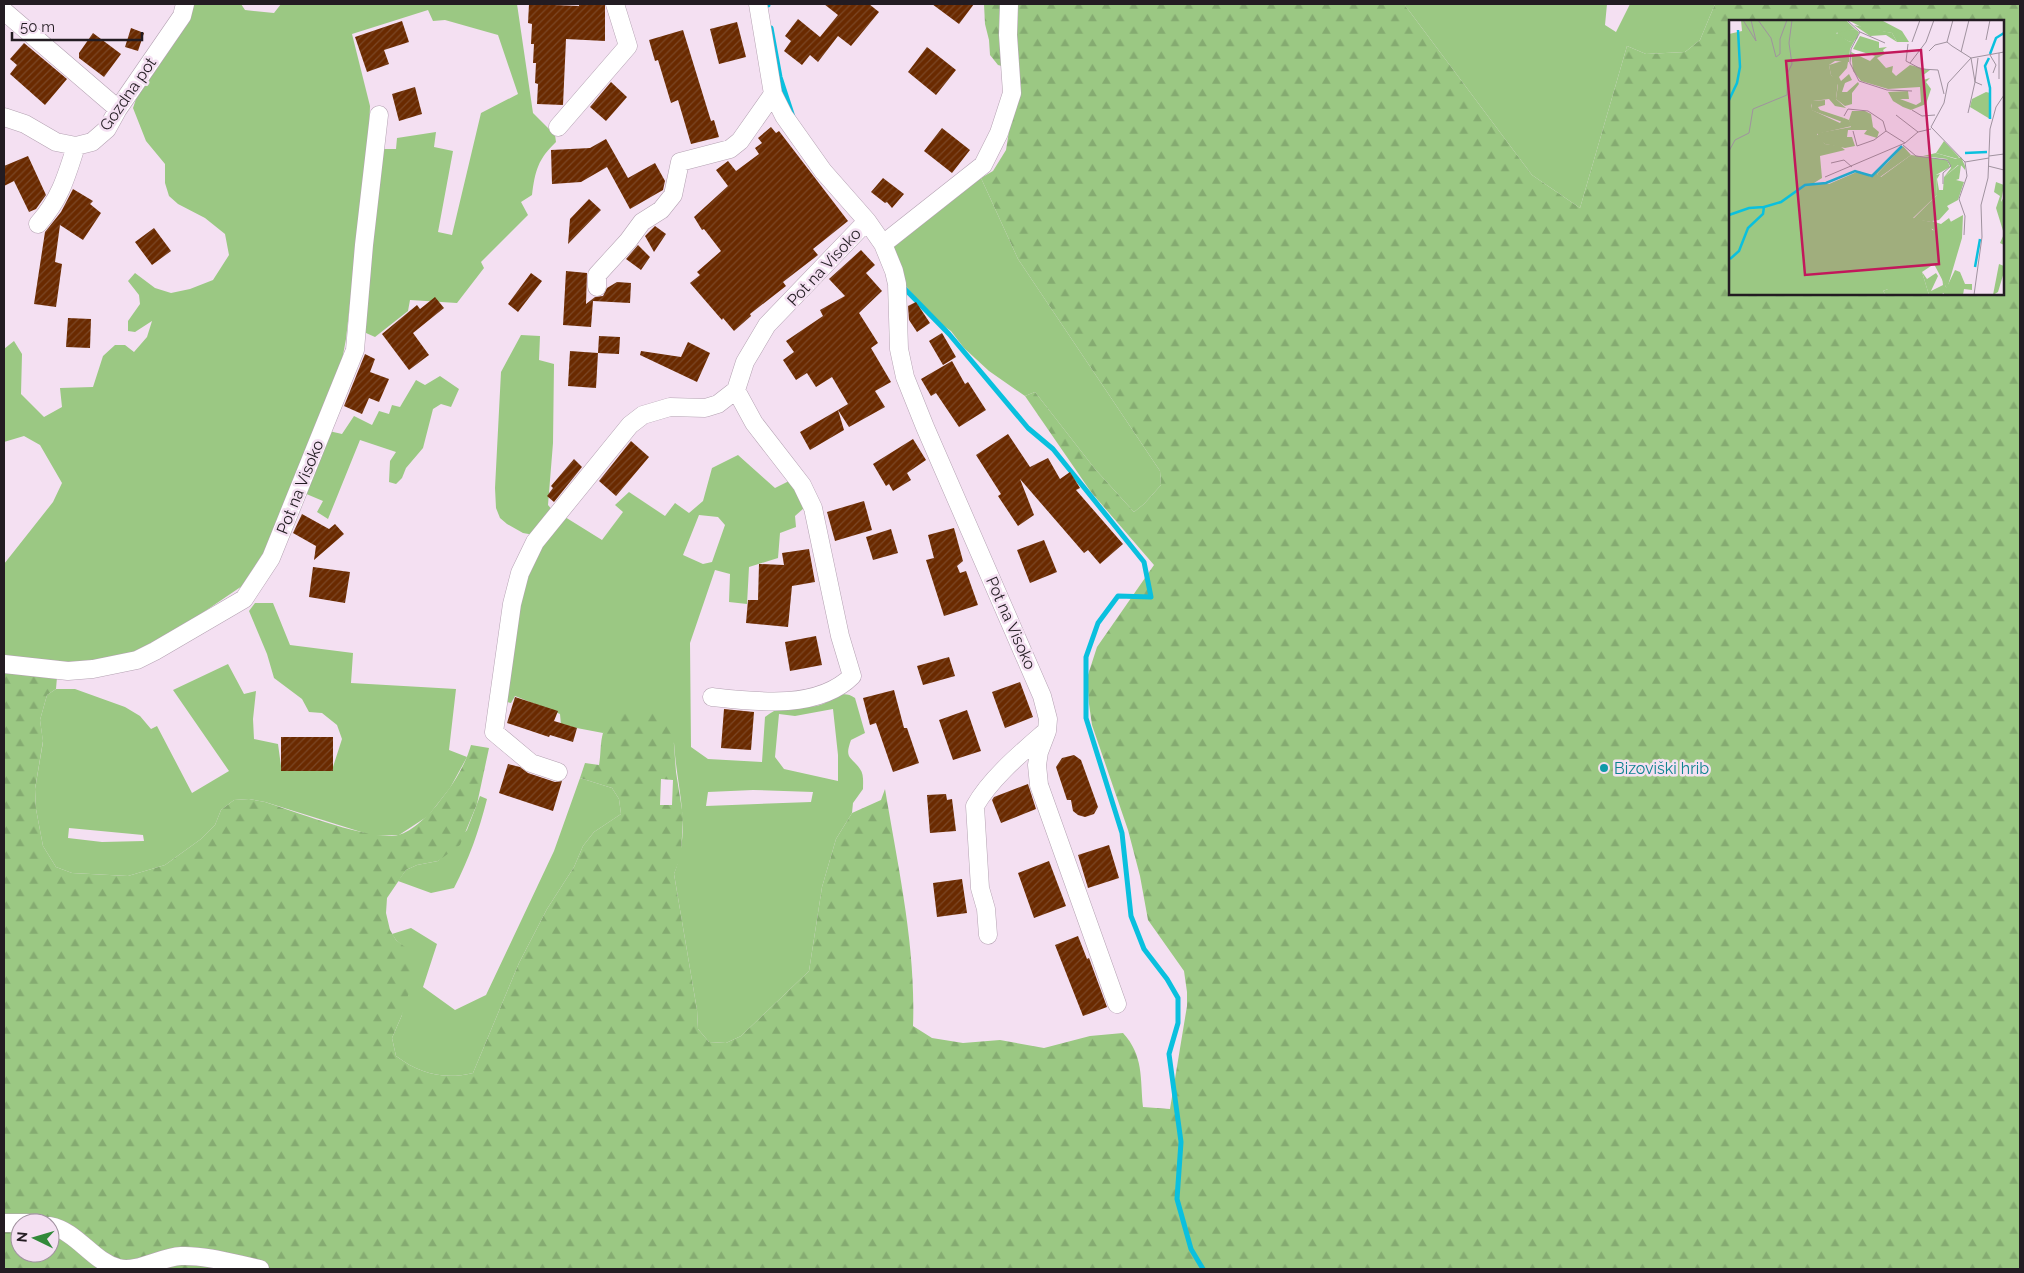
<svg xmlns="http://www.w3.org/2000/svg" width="2024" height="1273" font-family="Raleway,sans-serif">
	<defs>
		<pattern id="forest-firs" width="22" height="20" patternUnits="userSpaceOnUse" patternTransform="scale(1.25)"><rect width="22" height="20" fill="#9bc883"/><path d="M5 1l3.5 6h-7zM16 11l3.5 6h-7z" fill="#85ab71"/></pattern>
		<pattern id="building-hatch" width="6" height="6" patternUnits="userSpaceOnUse" patternTransform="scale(1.25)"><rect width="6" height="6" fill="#6a2a00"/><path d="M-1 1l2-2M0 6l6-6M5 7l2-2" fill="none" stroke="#7b4726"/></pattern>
	</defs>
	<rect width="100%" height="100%" fill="#f4e0f2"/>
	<path fill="#9bc883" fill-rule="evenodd" d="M190,4H241L245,10L274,13L281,4H517L533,113L555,135L556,142C538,159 535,171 532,195L521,202L528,215L481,262L484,268L457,303L410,300L408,311L375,337L366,333L359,323L381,149H396L397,138L436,132L434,147L453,151L438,232L452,235L481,113L518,94L498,35L445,20L433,21L428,10L352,34L370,106L369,135L346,339L340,371L271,541L242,586L145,652L95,664L4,660V564L53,502L62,483L40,445L24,436L4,442V349L14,341L22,354L21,394L44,417L62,407L60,388L93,387L103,356L115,345H125L134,352L147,337L152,321L135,332L128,331V321L140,304L139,295L128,281L135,273L155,288L171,293L190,289L213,280L229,255L225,234L205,218L178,204L169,196L165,183V164L146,141L133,108L138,93Z
		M1404,4H1607L1605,25L1616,32L1630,4H1715L1700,40L1685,52L1646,54L1627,46L1580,208L1532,175Z
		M981,178L1018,259L1160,471L1161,485L1144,504L1134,512L1095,469L1035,392L1025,396L989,371L964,348L951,331L934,319L905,285L892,243Z
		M521,335L540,336L539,360L554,364L553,443L548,505L554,512L534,535L523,533L507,524L500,518L496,508L495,488L501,372Z
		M440,376L459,389L451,407L441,404L433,409L423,448L406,468L402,478L396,484L389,482L390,461L396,452L360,440L328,519L317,512L323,501L304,493L329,431L342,434L354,416L372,425L379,411L389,414L392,405L400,407L416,380L425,385Z
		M738,455L775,488L791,480L804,508L795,516L796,527L780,533L778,558L749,567L747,604L729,602L730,574L715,570L690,643L691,747L708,759L762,762L765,717C777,707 789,706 805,706C809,706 816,707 820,705C834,701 840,688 855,698L865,733L851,740C844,759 851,756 860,769C864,774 863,783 863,789L853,803L852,813L836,839L822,887L809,971L741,1036L726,1043L709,1042L698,1029L697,1010L674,874C692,827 677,791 674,743L612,720L603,733L561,725L560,714L515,696L511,703L503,701L527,566L565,517L602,540L623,512L615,505L629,492L665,516L675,503L689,513L703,501L712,468ZM699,515L718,517L725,525L712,562L703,564L683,555ZM833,709L838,755V781L784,769L775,757L779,714L795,716ZM753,790L813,792L811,802L706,806L708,792Z
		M255,603H273L290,645L353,653L351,683L456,689L449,750L467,757L450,788L428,816L399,835L374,836L265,802L249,799L234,800L221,810L215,825L201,839L165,865L128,876L72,873L56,867L43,846L36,809L35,789L43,742L40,720L47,695L56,689H75L125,707L140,716L151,729L157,726L192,793L229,771L173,690L228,664L244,694L256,691L253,719L254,739L278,744L281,766L332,770L342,739L337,725L322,713L309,712L302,699L274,678L267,654L249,611ZM69,828L143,835L144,841L102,842L68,838Z
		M580,778L612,788L619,799L621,814L594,832L583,846L574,867L547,909L519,963L473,1073C444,1080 420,1074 396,1056L392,1038L402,1015L405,948L396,940L392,934L411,928L437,944L423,987L455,1010L486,995L554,851Z
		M480,796L487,799C479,831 469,859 454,888L431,893L398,881L406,870L417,865L438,861L467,830Z"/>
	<path fill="url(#forest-firs)" fill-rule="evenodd" d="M984,4H1004L1005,67L998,65L990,55L989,40L985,24Z
		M1013,4H1404L1532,175L1580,208L1627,46L1646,54L1685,52L1700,40L1715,4H2020V1269H4V669L57,677L56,689L47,695L40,720L43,741L35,789L36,809L43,846L56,867L72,873L128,876L165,865L201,839L215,825L221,810L234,800L249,799L265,802C293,811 374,842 398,835C412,832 431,813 439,802C453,785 465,766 471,745L489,748L477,804L460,845L438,861L417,865L406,870L387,898L386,913L390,930L396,940L405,947L413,961L411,986L402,1015L392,1038L396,1056C420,1074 444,1080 473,1073L519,963L547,909L574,867L583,846L594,832L621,814L619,799L612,788L580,778L585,763L599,765C601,755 600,743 603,733C610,707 644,711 665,711L672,718L676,772L683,816L681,856L674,874L697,1010L698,1029L709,1042L726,1043L741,1036L809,971L822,887L836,839L852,813L881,800L885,789C898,867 916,946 913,1026L932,1038L963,1043L1000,1040L1044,1048L1090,1036L1123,1033C1144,1056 1140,1078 1143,1107L1170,1109L1187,1006V992L1184,971L1148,920L1140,876L1128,830L1092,725L1089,704L1087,678L1097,647L1154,565L1091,492L1025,396L1035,392L1095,469L1134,512L1144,504L1161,485L1160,471L1018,259L981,178L993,171L1006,150L1012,112ZM1730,21H2003V294H1730ZM661,779L673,780L672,805H660ZM20,1223H50V1253H20Z"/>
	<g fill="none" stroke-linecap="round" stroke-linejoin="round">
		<path stroke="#0ac0de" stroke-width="5" d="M768,4V5
			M771,28L780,77L793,117
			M902,286L949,334L1028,428L1053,449L1144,562L1151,597L1118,596L1098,623L1086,657V718L1122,833L1131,916L1144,949L1167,979L1178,998V1023L1169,1054L1181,1142L1177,1199L1191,1249L1203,1269"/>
	</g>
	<path fill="url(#building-hatch)" d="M529,4L579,6V4H605V41L566,39L563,105L537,104L538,84L535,83L536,63H533L534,44H531L532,24L528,23Z
		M824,4H869L879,12L851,46L838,36L818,62L810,55L802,65L784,51L791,41L785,36L798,19L820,37L838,15Z
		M932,4H974L959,24Z
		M402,21L409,42L384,50L389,64L367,72L355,37Z
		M737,22L746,57L719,64L710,29Z
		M131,28L144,33L138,51L125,47Z
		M683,30L711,121L714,120L719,137L691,144L678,100L671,103L658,60L655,61L649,40Z
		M93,33L121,54L104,77L79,58V53Z
		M24,43L67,79L45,105L10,74L17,65L10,59Z
		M927,47L956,70L936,95L908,72Z
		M611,82L627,97L606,121L590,107Z
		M415,87L422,114L399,121L392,94Z
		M771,127L776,133L779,131L848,221L813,249L818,255L783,282L786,286L750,314L751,316L734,331L723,318L722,320L690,283L700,275L697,272L721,251L704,229L702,230L694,217L728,186L716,170L728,161L736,171L759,154L755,148L762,143L758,138Z
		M942,128L970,150L952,173L924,151Z
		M606,139L628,178L655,163L665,181L663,190L630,209L607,167L581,182L552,184L551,150L590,148Z
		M28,156L46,195L36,209L29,212L14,181L4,186V166Z
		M883,178L904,194L892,208L887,202L885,203L871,192Z
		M73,189L93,201L90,204L101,213L83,240L60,225L55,262L62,264L56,307L34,304L45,232L61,212Z
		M589,199L601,210L568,244L570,219Z
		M655,226L666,234L654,252L645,236Z
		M154,228L171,251L152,265L135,242Z
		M638,245L650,257L641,270L626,259Z
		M861,250L875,265L866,273L882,291L859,313L878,343L871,348L891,382L875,391L885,407L849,427L838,410L848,404L832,377L816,387L807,373L796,380L783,360L794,352L786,341L823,316L820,310L845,296L829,279Z
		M566,271L587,273L586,304L595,297L603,296L607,288L617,282L631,283L630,303L593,301L591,327L563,325Z
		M531,273L542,281L518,312L508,304Z
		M435,297L444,308L413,333L429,355L409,370L382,334L417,305L420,309Z
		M916,302L930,323L917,332L909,320L908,306Z
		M68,318L91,319L90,348L66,347Z
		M942,333L956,357L943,365L929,341Z
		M599,336L620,337L619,354L598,353Z
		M688,342L710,353L697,382L640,355L641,351L681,357Z
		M570,351L598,353L596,388L568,386Z
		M365,354L375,359L370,372L389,379L379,402L369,398L362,414L344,406Z
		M952,361L965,384L968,382L986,410L959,427L936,393L931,396L921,379Z
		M838,410L844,430L810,450L800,432Z
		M1008,434L1030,467L1048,458L1060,479L1070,472L1080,488L1076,490L1123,544L1100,564L1088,550L1084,553L1020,479L1034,515L1018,526L998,496L1001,494L976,455Z
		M913,439L926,460L907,473L911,480L893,491L889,484L886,486L873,464Z
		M631,441L649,457L616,496L599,481Z
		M574,459L582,467L554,502L547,496L553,488L551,486Z
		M864,501L872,530L835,541L827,512Z
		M302,514L329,529L335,524L344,534L314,560L316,546L293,533Z
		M954,528L963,561L957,566L960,573L966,571L978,605L944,616L926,560L934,558L928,535Z
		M891,529L898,553L873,560L866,537Z
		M1044,540L1057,572L1030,583L1017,550Z
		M809,549L815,582L792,586L788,627L746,623L748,600H758L759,564L784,565L782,553Z
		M313,567L350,572L345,603L309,597Z
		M816,636L822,665L790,671L785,642Z
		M949,657L955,676L923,685L917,666Z
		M1020,682L1033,717L1005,728L992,692Z
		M894,690L904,728H907L919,763L893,772L876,723L870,725L863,698Z
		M515,697L558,711L554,721L577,728L573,742L550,735L549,737L507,723Z
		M724,709L754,712L751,750L721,748Z
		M967,710L981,751L953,760L939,720Z
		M281,737H333V771H281Z
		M1074,755L1081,760L1098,807L1094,814L1085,817L1078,815L1073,811L1071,800H1067L1056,767L1062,758Z
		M508,764L520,767L528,773L555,782L562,781L553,811L499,793Z
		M1028,784L1036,809L1001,823L992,800L994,797Z
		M946,794L947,800L952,799L956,831L930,833L927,795Z
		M1109,845L1119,878L1088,888L1078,855Z
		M1049,861L1066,906L1034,918L1018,873Z
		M962,879L967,913L937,917L933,883Z
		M1078,936L1087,959L1089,958L1107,1007L1083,1016L1055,945Z"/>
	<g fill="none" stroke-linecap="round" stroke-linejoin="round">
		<defs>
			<path id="minor" d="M4,11L118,109
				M4,117L25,124L56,142L76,146L92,142L107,129L118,109L182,16L185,4
				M558,127L628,46L615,4
				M867,221L883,244L894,271L897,284L899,349L905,377L925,427L1042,696L1048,719L1047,731L1039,752L1037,765L1039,785L1117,1004
				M38,224C60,199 66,178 76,146
				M883,244L983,165L999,133L1012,93L1008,35L1009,4
				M597,287V275L628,241L642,222L661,210L673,195L680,162L730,149L740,141L773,94
				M4,664L68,671L93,669L137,660L155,651L244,599L271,558L355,350L364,245L379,115
				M712,697C756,702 818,710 852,676L840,636L813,508L802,485L754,423L736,390
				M558,772L531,763L494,732L512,604L520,573L535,542L630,425L643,415L670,407L705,408L718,404L736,390L745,362L767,325L867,221L823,171L784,116L773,94L758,4
				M988,935L986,909L980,888L975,806C990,779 1021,753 1044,733
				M4,1223H37
				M50,1226C77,1231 92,1261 118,1268C138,1273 160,1257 181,1256C207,1255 235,1264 260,1269"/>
		</defs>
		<use href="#minor" stroke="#b4a2b2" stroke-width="19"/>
		<use href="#minor" stroke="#fff" stroke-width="18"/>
	</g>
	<circle fill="#0f9aa8" stroke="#f4e0f2" stroke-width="2" cx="1604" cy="768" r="5"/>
	<g text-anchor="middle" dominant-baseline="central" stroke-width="5" stroke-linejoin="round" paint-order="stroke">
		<g font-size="16" fill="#231c22" stroke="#f4e0f2">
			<text transform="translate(128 94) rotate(-55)">Gozdna pot</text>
			<text transform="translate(824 267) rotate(-47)">Pot na Visoko</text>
			<text transform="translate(300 487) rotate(-68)">Pot na Visoko</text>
			<text transform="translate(1011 623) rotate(66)">Pot na Visoko</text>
		</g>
		<g font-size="16" fill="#0d838f" stroke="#f4e0f2" text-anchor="start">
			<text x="1614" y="768">Bizoviški hrib</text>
		</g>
	</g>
	<g transform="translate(1729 20)">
		<rect width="275" height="275" fill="#f4e0f2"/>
		<path d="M125,5L163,13L168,22L157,15L141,16ZM126,9L130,12L128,19L121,22L108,15L109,11ZM131,16L150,22V28L158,27L154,30L156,34L148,38L157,48L164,46L163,52L167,56L181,45L201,50L193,56L194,60L201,58L197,62L202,69L197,84L182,90L174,87L164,81L159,72L179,71L180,79H171L187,85L192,82L191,67L159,69L132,61L124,51L122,32L141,41L146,36L124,29ZM116,40L119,42L118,48L110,57L112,61L120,54L123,60L116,63L113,72H118L129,62L130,64L123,73V84L116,86L107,79L109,65L102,55L100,45ZM257,72L261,73V99L241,87L243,79ZM96,80V85L89,87L91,90L115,98L113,102L82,90L83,81ZM123,91H136L142,94L144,107L150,112L148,118L135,114L138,110H119L118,117H123L126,126L116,128L96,124L89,118V113L122,107L120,100ZM215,121L230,137L229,139L207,133ZM174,126L182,135L151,157L148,154ZM231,144L236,146V150L232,145L230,159L227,160L235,162L229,180L218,186L220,189L210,200L203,201L212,204L220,198L222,202L213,211H206L202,208V202L184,199L208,175L207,155L211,154L208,159L210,170H214L215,157ZM267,162L275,165L272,182L275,177V225L271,223L275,214L267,188L271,176L265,172ZM270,244L275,246V252L269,272L264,275ZM226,250L231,252L236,264H243V270L235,269L234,275H214ZM193,252L198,259L207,253L209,256L202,271L214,265L213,256L218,270L212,275H200ZM159,269H193L195,275H157L154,271Z" fill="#9bc883"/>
		<path d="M12,0H117L126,9L107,13L121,22L127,18L121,29L120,42L106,41L100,45L102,55L109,62L107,79L117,88L106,86L100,79L84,81L82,86L83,90L111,103L115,98L120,100L123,106L88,114L96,124L111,126L116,130L91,136L93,158L85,163L100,164L130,151L142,157L159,142L148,154L152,157L182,135L218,140L221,147L207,155L208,175L184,198L202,202L203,210L211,211L216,205L234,195L233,218L218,269L205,244L193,252L200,275H195L190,269H159L154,271L157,275H0V14L13,11ZM119,0L154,1L173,11L180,22H168L163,13L134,8ZM207,133L227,139L232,137L236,146L229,145L215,157L222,148L218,139L194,136Z" fill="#9bc883"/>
		<path fill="none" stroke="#0ac0de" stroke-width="2.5" d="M261,34L267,18L275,13M260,38L256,46L261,68V99M0,80L8,63L11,47L9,10M236,133L258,132M0,195L20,188L35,187M1,239L10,231L19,208L34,194L35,187L52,182L76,165L97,163L126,151L143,156L173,126M246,247L251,219"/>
		<path fill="none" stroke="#a0929f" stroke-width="1" d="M14,0L27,21L22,0M29,0L42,18L47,37L51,34V19L58,0M118,0L131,12L122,29L121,43L130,61L158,70L183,71M224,0L218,22L223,26L242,38L275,32M131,12L156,23M257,20L261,0M183,22L191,0M179,24L177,41L192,49L209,50L215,74M200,31L206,25L218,22M232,32L240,0M270,33V59M261,35L267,45L264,53M242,38L219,63L215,83L202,107L236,142L260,138M249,38L246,62L253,65M181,43L197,22L205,0M183,90L193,96L206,95M239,93L246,62L242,38M167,95L189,112M115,96L119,89L139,91L154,101L157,111L176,123L189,112L202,109M124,111L128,126L145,120L157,111M174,125L187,136L218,140L222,146L214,153V164M0,131L6,120L20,113L24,89L58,75V54L63,44L60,23L63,0M260,136L275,134M102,143L115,140L123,147M259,146L275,150M96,157L176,123M235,215L236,196L230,179L238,156L236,142M245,275L253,217L252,185L259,158L261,109L267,87L275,75"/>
		<path fill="#c2185b" fill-opacity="0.15" stroke="#c2185b" stroke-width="2.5" d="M192,30L210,244L76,255L57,41Z"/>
		<rect width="275" height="275" fill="none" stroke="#231c22" stroke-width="2.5"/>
	</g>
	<rect width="2024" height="1273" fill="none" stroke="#231c22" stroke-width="10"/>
	<g transform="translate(35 1238) rotate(275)"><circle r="24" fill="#f4e0f2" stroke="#a0929f"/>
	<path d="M0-4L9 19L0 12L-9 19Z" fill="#318939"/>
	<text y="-8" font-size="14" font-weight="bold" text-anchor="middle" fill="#231c22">N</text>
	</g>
	<path d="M12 32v8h130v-8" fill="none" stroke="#231c22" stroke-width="2.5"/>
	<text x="20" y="32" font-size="15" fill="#231c22" stroke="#f4e0f2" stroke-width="4" paint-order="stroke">50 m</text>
</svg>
